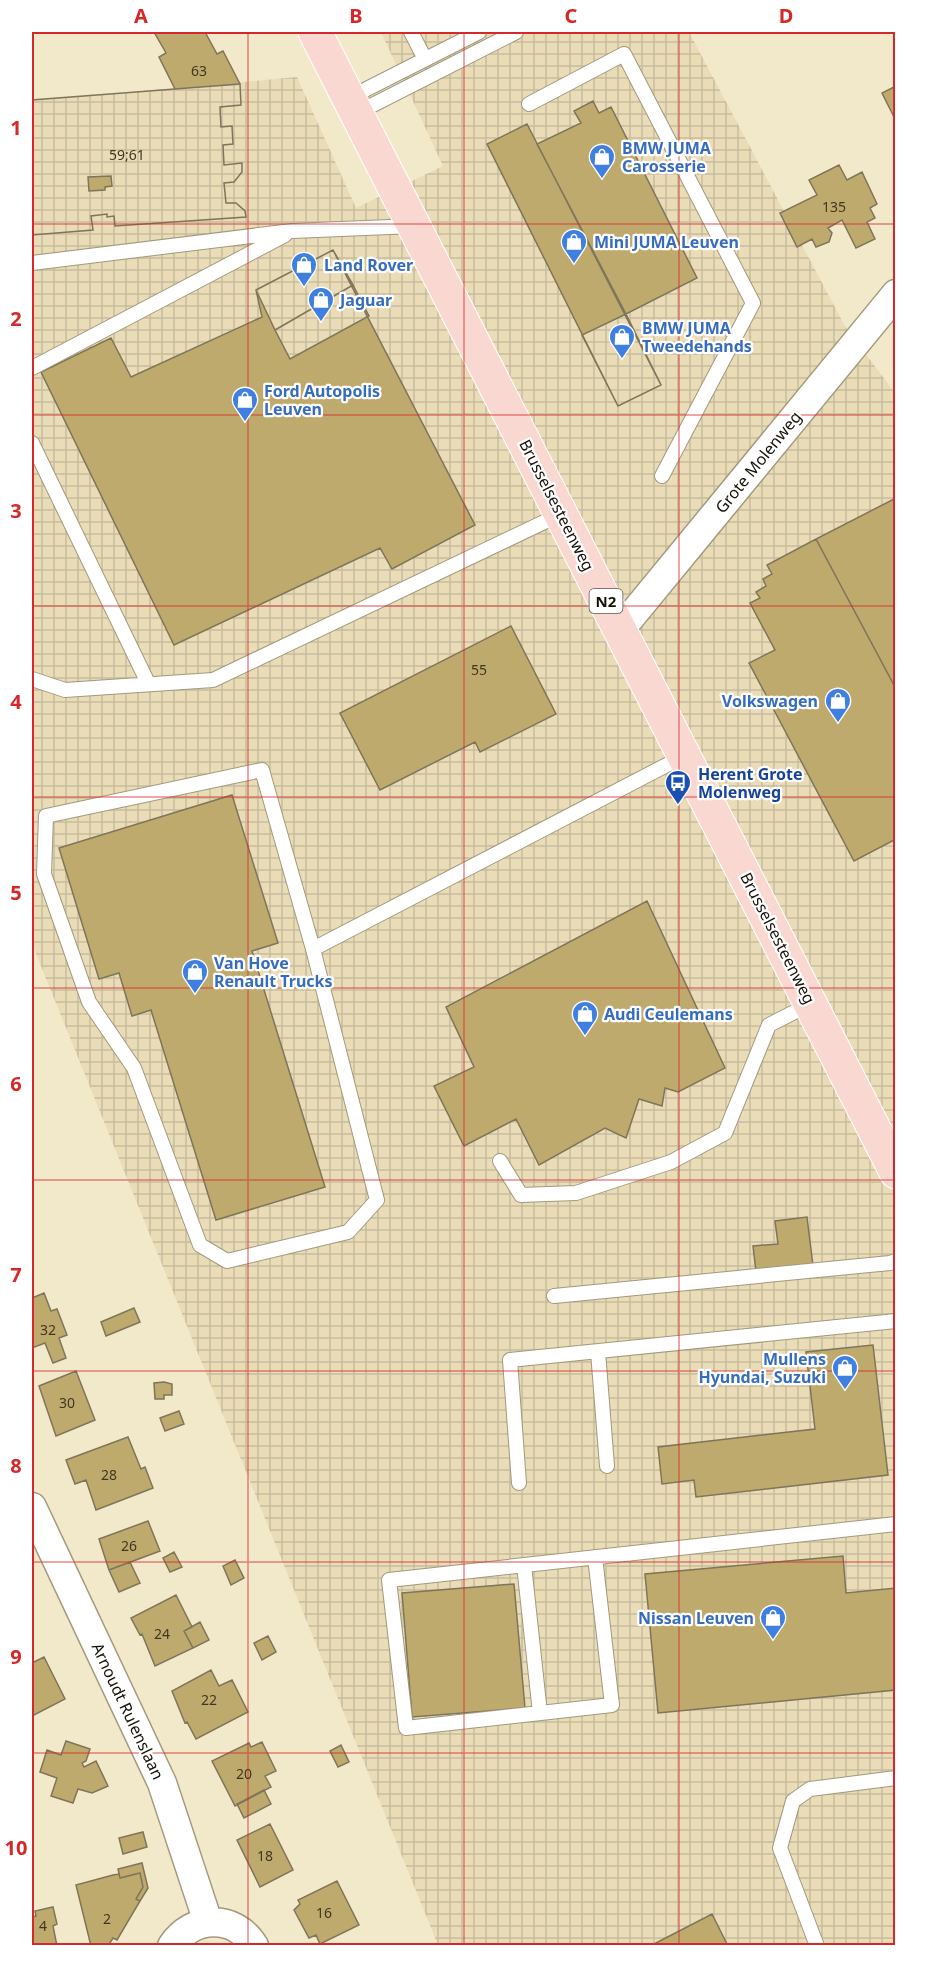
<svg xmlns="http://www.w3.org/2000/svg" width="927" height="1977" font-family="'Noto Sans',sans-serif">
	<defs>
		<pattern id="industrial-grid" width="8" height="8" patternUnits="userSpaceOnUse" patternTransform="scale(1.5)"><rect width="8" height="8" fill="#e9dcb7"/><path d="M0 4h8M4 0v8" fill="none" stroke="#c7bc9c"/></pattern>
	</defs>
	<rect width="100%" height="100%" fill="#f2e8ca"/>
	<path fill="url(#industrial-grid)" d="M381,32H689L846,328L895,393V1945H438L32,944V101L297,77L356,208L443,166Z"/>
	<path fill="#bfaa6d" stroke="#7e755a" stroke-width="1.5" fill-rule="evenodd" d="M154,32H205L217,54L223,51L240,84L175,89L159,57L166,53Z
		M240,84L241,105L220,107L221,127L232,126L233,144L223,145L224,165L242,163V172L234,182L224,183L226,203H236L245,211L246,217L115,226L114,216L107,217V214L91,216L93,230L32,235V100ZM111,176L112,186L105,187V190L89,191L88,177Z
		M240,84L241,105L220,107L221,127L232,126L233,144L223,145L224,165L242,163V172L234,182L224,183L226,203H236L245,211L246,217L115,226L114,216L107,217V214L91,216L93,230L32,235V100Z
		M896,86V121L882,93Z
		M593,101L599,113L611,107L697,278L626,314L537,144L581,123L574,111Z
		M527,124L661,385L618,406L487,144Z
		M839,165L847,180L862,172L877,204L870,208L875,218L867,222L875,239L856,248L842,220L828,228L832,233L829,242L816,247L812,239L797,247L780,213L817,195L809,180Z
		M333,250L475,525L392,569L380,548L174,645L41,372L111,338L131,377L262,317L256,290Z
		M333,250L353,285L275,330L256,290Z
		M353,285L369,316L290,359L275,330Z
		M626,314L661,385L618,406L582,335Z
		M896,498V689L816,539Z
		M816,539L896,689V839L854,861L749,663L775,650L750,603L760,598L756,592L766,586L763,579L772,574L767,565Z
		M511,626L556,714L480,752L475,742L380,790L340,713Z
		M232,795L278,943L252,951L325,1187L216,1220L151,1010L132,1016L119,973L99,979L59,848Z
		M647,901L725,1068L678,1092L665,1088L662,1106L639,1099L626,1138L605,1128L539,1165L516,1119L464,1146L434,1086L474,1067L446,1007Z
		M807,1217L813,1266L756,1272L753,1246L778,1244L775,1221Z
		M44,1293L51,1311L57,1309L67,1335L59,1338L66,1358L53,1363L45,1343L32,1348V1298Z
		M134,1308L140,1322L106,1336L101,1322Z
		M873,1345L888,1475L696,1497L694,1480L662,1484L658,1447L815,1429L806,1352Z
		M76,1371L95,1420L56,1436L39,1386Z
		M164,1382L172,1384V1395H164V1399H155L154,1383Z
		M179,1411L184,1424L165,1431L160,1418Z
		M128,1437L141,1469L145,1467L153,1488L96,1510L86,1480L75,1484L66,1460Z
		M148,1521L160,1551L109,1570L99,1539Z
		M174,1552L182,1567L170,1572L163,1558Z
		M843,1556L846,1593L896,1588V1690L658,1713L645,1574Z
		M235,1560L244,1578L231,1585L223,1566Z
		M130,1562L140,1583L119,1592L109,1570Z
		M514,1584L525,1708L412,1717L402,1593Z
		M176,1595L192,1627L184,1631L193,1648L155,1666L142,1634L140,1635L131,1618Z
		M200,1622L209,1640L193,1648L184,1631Z
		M268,1636L276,1652L262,1660L254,1643Z
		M44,1657L65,1699L32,1716V1663Z
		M211,1670L219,1686L232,1680L248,1712L196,1739L187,1722L185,1723L172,1691Z
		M66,1741L90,1749L86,1761L82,1763L84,1767L96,1761L108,1786L92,1793L78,1789L73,1803L51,1796L57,1778L40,1772L47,1750L61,1755Z
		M262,1742L276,1771L265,1776L271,1787L235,1806L212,1761L249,1743L251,1747Z
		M341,1745L349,1762L338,1767L330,1751Z
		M264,1790L271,1804L244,1818L237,1804Z
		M270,1824L293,1870L260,1887L237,1840Z
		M143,1832L147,1847L123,1854L119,1838Z
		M142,1863L148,1888L140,1901L136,1899L143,1887L140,1873L120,1878L118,1869Z
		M140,1873L143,1887L136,1899L140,1901L117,1940L113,1938L108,1946H91L76,1885L113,1875L119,1874L120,1878Z
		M337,1881L359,1925L320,1944L316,1935L309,1938L294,1910L300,1904L298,1900Z
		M53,1907L57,1924L53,1926L57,1946H32V1917L36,1916L35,1911Z
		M712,1914L728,1946H654V1944Z"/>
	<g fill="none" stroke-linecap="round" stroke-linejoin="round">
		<defs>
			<path id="service" d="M411,32L425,59
				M349,98L479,32
				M529,104L624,54L753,303L662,476
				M357,113L516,32
				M32,263L292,231L414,226
				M32,368L285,235
				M32,443L148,683
				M32,679L65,690L213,680L561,514
				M313,949L377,1200L348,1232L227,1261L200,1245L134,1068L89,1002L44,874L46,816L262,770L313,949L684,756
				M500,1161L521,1195L576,1193L671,1162L725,1133L769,1025L810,1004
				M554,1296L890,1263L896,1261
				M598,1352L607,1466
				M519,1483L510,1360L896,1321
				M595,1557L612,1705L406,1728L389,1580L462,1572L896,1524
				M524,1565L540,1713
				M817,1946L780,1848L793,1801L810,1789L896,1778"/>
			<path id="minor" d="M620,630L896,294
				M32,1507L162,1783L208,1922
				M172,1946C192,1915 235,1914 254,1946"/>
			<path id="primary" d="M315,32L896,1172"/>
		</defs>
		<use href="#service" stroke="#a2997d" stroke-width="16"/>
		<use href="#minor" stroke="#a2997d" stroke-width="31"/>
		<use href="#primary" stroke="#fff" stroke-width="35"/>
		<use href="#service" stroke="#fff" stroke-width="14"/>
		<use href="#minor" stroke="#fff" stroke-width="28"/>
		<use href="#primary" stroke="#fad8d2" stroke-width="33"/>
	</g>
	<path fill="none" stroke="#d62828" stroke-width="1.5" stroke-opacity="0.55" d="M248,32V1946M464,32V1946M679,32V1946M32,224H896M32,415H896M32,606H896M32,797H896M32,988H896M32,1180H896M32,1371H896M32,1562H896M32,1753H896"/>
	<defs>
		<symbol id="shop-pin" viewBox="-11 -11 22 30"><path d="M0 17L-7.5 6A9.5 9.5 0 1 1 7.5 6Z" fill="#3f7fe0" stroke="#fff"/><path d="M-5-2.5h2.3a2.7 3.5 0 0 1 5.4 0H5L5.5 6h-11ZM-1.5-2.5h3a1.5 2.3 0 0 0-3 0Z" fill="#fff"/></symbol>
		<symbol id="bus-pin" viewBox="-11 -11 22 30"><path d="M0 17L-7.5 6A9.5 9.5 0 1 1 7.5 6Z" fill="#1a4fb4" stroke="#fff"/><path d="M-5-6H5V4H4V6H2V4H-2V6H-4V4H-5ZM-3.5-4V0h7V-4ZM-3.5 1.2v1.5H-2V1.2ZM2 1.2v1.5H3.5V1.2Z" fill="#fff"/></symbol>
	</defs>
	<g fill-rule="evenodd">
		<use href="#shop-pin" x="587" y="142" width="30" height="40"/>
		<use href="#shop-pin" x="559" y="227" width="30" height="40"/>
		<use href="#shop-pin" x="289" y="250" width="30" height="40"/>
		<use href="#shop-pin" x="306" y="285" width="30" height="40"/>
		<use href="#shop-pin" x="607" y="322" width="30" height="40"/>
		<use href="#shop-pin" x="230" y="385" width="30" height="40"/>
		<use href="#shop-pin" x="823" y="686" width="30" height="40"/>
		<use href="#bus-pin" x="663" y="768" width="30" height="40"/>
		<use href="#shop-pin" x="180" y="957" width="30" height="40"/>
		<use href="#shop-pin" x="570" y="999" width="30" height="40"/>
		<use href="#shop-pin" x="830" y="1353" width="30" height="40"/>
		<use href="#shop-pin" x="758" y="1603" width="30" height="40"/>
	</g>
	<g text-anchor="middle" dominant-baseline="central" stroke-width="4.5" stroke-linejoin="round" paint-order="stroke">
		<g font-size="14" fill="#403720">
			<text x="199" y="70">63</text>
			<text x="127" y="154">59;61</text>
			<text x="834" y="206">135</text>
			<text x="479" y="669">55</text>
			<text x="48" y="1329">32</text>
			<text x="67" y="1402">30</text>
			<text x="109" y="1474">28</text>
			<text x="129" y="1545">26</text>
			<text x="162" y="1633">24</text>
			<text x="209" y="1699">22</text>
			<text x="244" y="1773">20</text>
			<text x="265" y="1855">18</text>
			<text x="324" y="1912">16</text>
			<text x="107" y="1918">2</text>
			<text x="43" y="1925">4</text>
		</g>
		<rect fill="#fff" stroke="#5b5851" stroke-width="1.5" x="589.5" y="589" width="33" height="24" rx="4.5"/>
		<g font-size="15" font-weight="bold" fill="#151107">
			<text x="606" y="601">N2</text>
		</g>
		<g font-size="16" font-weight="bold" fill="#366cbe" stroke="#fff" text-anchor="start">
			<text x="622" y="148">BMW JUMA<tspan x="622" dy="18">Carosserie</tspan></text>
			<text x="594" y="242">Mini JUMA Leuven</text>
			<text x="324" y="265">Land Rover</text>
			<text x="340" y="300">Jaguar</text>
			<text x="642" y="328">BMW JUMA<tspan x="642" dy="18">Tweedehands</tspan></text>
			<text x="264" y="391">Ford Autopolis<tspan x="264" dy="18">Leuven</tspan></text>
			<text x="818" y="701" text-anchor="end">Volkswagen</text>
			<text x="214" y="963">Van Hove<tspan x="214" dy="18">Renault Trucks</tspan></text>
			<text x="604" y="1014">Audi Ceulemans</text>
			<text x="826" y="1359" text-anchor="end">Mullens<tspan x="826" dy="18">Hyundai, Suzuki</tspan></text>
			<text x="754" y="1618" text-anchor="end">Nissan Leuven</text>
		</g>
		<g font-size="16" fill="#151107" stroke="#fff">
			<text transform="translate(758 462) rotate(-51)">Grote Molenweg</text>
			<text transform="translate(557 505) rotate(63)">Brusselsesteenweg</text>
			<text transform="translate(778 938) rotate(63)">Brusselsesteenweg</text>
			<text transform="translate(128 1711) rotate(65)">Arnoudt Rulenslaan</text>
		</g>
		<g font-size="16" font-weight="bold" fill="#164399" stroke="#fff" text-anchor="start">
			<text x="698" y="774">Herent Grote<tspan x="698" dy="18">Molenweg</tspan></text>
		</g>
	</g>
	<rect width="927" height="1977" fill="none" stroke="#ffffff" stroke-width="66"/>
	<rect x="33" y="33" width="861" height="1911" fill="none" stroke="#d62828" stroke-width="2"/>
	<g font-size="20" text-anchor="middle" font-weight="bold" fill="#d62828">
		<text x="141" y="23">A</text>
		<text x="356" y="23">B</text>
		<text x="571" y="23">C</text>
		<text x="786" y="23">D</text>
		<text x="16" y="135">1</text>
		<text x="16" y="326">2</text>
		<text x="16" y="518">3</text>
		<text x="16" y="709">4</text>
		<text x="16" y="900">5</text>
		<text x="16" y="1091">6</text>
		<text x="16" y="1282">7</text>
		<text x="16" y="1473">8</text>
		<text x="16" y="1664">9</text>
		<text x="16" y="1855">10</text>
	</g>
</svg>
